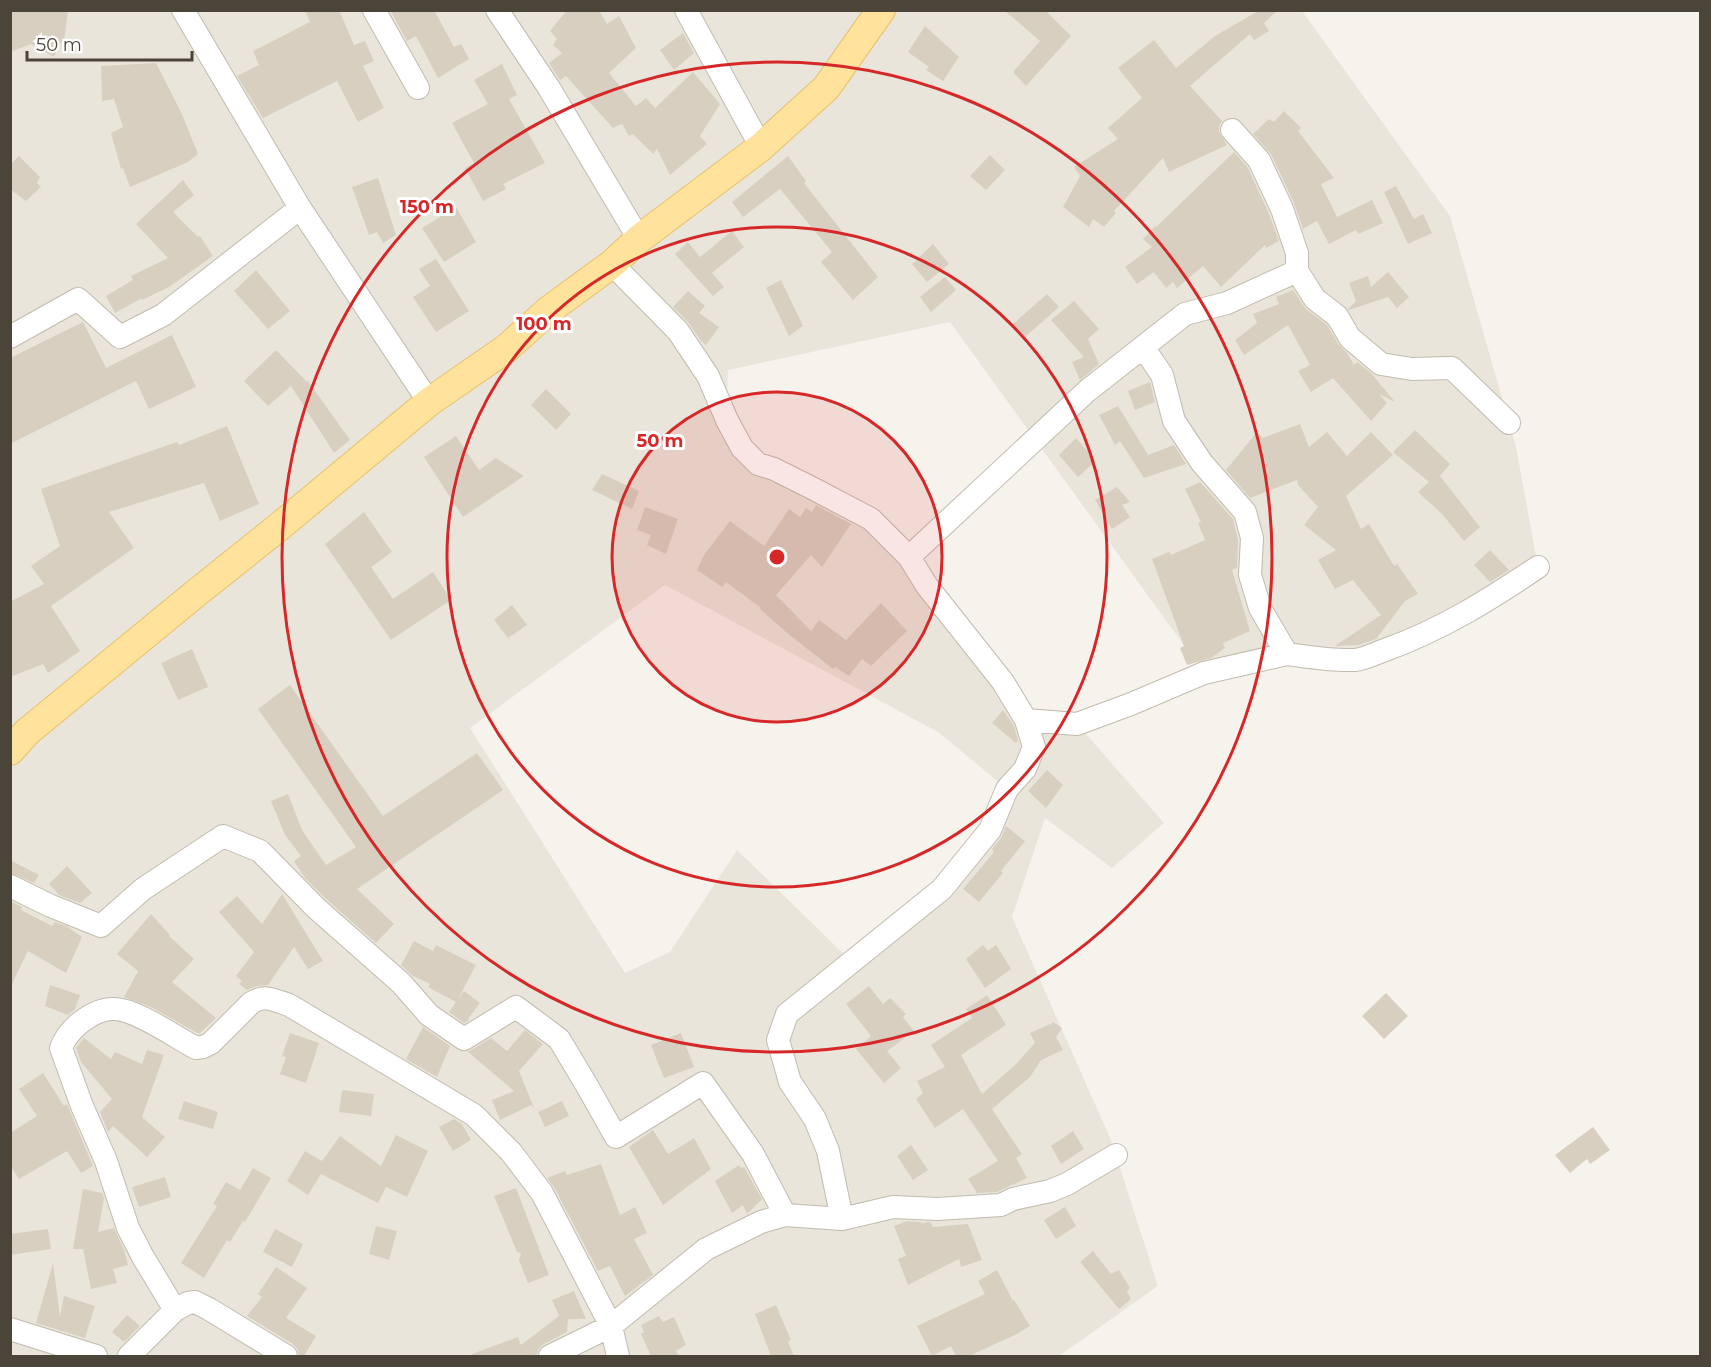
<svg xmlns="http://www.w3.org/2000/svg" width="1711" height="1367" font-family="Montserrat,sans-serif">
	<rect width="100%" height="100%" fill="#f6f3ec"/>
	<path fill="#eae5da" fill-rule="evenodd" d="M10,11H1302L1450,216L1516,447L1538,567L1439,628L1320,659L1204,673L950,322L728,370L727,420L742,449L871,519L1026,720L1077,724L1164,823L1112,868L1045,818L1012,917L1111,1140L1158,1286L1059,1356H11ZM665,585L938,732L1007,789L942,889L851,961L737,850L670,952L625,973L470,728Z"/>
	<path fill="#d8cfc1" d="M10,10H68L64,41L61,42L54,57L31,44L10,52Z
		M305,10H339L354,45L365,41L374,61L363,66L384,108L358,122L337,81L263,118L237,76L259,65L253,51L310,22Z
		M390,10H434L454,47L461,44L469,59L438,78L416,36L407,41Z
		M567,10H599L607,24L619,16L636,48L609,73L636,106L646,98L655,108L693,72L720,104L700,136L707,144L670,175L657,149L653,154L633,134L629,136L622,124L613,128L566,76L560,80L549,63L562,53L553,45L557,39L550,31Z
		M1004,10H1045L1071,36L1026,86L1013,72L1040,41Z
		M1260,10H1278L1264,23L1269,31L1254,40L1250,34L1190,86L1222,121L1219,126V132L1227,145L1169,172L1163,158L1114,211L1116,213L1104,227L1093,219L1089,227L1063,207L1080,176L1074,167L1118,139L1108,128L1142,98L1118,68L1154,40L1176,68L1215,36Z
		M925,26L959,57L943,81L926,70L929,67L908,52Z
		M683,33L694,53L674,70L660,50Z
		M156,63L181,112L198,154L188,162L130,187L123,168L121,169L111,133L123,127L114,99L102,101L101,66Z
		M502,64L517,95L509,99L545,163L503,184L506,189L483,201L465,168L474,163L452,123L488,104L474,80Z
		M1284,111L1301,128L1298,131L1334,178L1321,184L1337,217L1372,200L1383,223L1358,234L1356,230L1329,244L1317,221L1303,229L1294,203L1271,154L1253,134L1269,119L1274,122Z
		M1234,152L1248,168L1269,214L1279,241L1266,248L1265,245L1221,287L1203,266L1177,288L1173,282L1166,288L1154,272L1137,284L1125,267L1152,247L1143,239L1155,226L1156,227Z
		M990,155L1005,170L986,190L970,176Z
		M19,156L40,177L37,183L41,187L26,201L10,189V165Z
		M788,156L806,181L804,183L878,277L853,300L821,262L832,252L780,189L743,217L732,202Z
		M378,178L396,235L383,243L377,232L369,235L352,187Z
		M183,180L194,195L173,212L198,237L200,236L213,256L169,287L142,300V298L115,313L106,296L133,280L131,276L168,258L136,224Z
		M1396,186L1414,219L1423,214L1432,233L1408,244L1384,192Z
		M456,207L476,242L444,262L422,228Z
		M732,231L744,247L712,273L724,287L713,296L675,254L688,242L700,257Z
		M933,244L949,264L927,282L912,264Z
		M436,259L469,311L436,332L413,297L430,286L419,269Z
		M256,270L290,311L268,329L234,291Z
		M1388,272L1409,297L1397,308L1388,297L1349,310L1348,309L1356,301L1349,283L1368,276L1371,287Z
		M945,277L956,290L931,312L920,297Z
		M781,280L803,326L789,336L766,288Z
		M1293,290L1306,309L1327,325L1339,345L1348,354L1354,365L1357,362L1371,373L1395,402L1379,394L1387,403L1371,421L1333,378L1311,392L1298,371L1310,365L1288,325L1244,355L1235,340L1257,323L1253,314L1279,304L1276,297Z
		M688,291L705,306L699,313L719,327L706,345L701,341L688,322L673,307Z
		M1047,294L1059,307L1025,337L1013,324Z
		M1074,301L1099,329L1088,339L1099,364L1080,380L1072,362L1084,357L1051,320Z
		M83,322L106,368L172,335L196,387L149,409L136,381L10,444V358Z
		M276,350L307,382L308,381L350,440L334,453L291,386L268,406L244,381Z
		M1150,382L1155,402L1135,410L1128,391Z
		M546,389L571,414L556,430L531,405Z
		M1118,406L1148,455L1174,445L1186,464L1144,478L1120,441L1115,445L1099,415Z
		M1300,424L1309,447L1327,432L1347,456L1371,432L1393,455L1346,496L1361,529L1369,524L1394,566L1397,564L1418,594L1405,601L1376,639L1359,645L1335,646L1381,615L1353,580L1335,589L1318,560L1336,550L1304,525L1318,507L1298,485L1297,480L1250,498L1226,470L1257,432L1263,438Z
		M227,426L259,504L220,521L204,483L109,512L134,548L51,606L80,651L48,673L43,664L10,677V602L44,584L31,566L60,546L41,489L177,442L179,445Z
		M1415,430L1450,464L1440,476L1480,527L1464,541L1442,514L1418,492L1429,482L1393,452Z
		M456,436L479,470L496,458L524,476L463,517L424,457Z
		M1076,438L1096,461L1078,477L1059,455Z
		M602,474L639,491L632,509L592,490Z
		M1200,482L1233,519L1238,540L1237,568L1232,570L1250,631L1223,643L1225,648L1211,658L1187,665L1180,648L1184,646L1152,559L1169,552L1171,555L1205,540L1198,523L1201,522L1185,489Z
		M1117,487L1130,502L1122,505L1130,517L1112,529L1095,500Z
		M816,505L851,524L822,567L811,555L776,595L811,631L819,620L846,640L881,603L907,631L871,666L862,659L849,676L835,667L833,669L787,633L760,609L761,608L726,582L722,587L697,570L704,555L730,521L764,546L789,509L800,517L806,508L812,512Z
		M645,507L678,519L666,554L647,545L651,535L637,530Z
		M364,512L392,552L371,567L393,599L433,572L451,600L391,640L325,544Z
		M1490,550L1509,570L1490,582L1474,565Z
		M512,605L527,625L508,638L494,620Z
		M192,649L208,687L178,700L161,663Z
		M290,685L383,816L477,753L503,790L357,889L394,924L376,943L325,898L305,878L294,861L301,856L285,835L271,801L288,794L302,830L326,865L356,847L258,709Z
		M1003,710L1014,726L1018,741L1016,743L992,723Z
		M1047,770L1063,785L1046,808L1028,791Z
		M1006,826L1025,841L1001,871L1003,873L979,902L963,889L994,852L992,849L1001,838Z
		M10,860L39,875L34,883L10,873Z
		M67,866L92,893L80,903L59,895L49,884Z
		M282,894L323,961L308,969L294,947L268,985L257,986L247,990L239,984L242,981L236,976L254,952L219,912L237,896L262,924Z
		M10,901L22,907L21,910L52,926L55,922L68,927L82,937L66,973L28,951L10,988Z
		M151,914L170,935L169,936L194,959L172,982L216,1018L199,1034L151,1007L124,997L138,971L117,954Z
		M414,941L433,951L436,945L476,965L458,999L464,991L480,1003L468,1019L469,1020L464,1023L449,1012L456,1002L428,987L430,984L413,976L401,965Z
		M983,945L988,951L996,945L1011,969L985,988L966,959Z
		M50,985L80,995L75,1009L68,1015L45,1006Z
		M869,986L883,1004L890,998L906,1014L903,1017L914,1031L887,1051L901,1068L884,1083L856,1049L871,1036L846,1004Z
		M1386,993L1408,1016L1384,1039L1362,1016Z
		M987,995L1006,1025L961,1055L982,1094L1015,1065L1035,1043L1030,1033L1050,1024V1025L1053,1022L1062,1028L1056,1037L1063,1050L1041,1060L1030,1077L992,1109L1022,1154L1016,1158L1027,1178L997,1192L977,1193L968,1179L998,1161L963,1109L935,1128L916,1099L923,1093L917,1081L945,1067L931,1045L972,1018L966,1009Z
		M423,1027L450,1046L437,1077L406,1059Z
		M525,1030L543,1044L519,1071L534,1108L531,1105L500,1120L492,1100L514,1091L468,1052L491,1038L507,1051Z
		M290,1033L319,1043L306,1083L280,1074L286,1057L282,1056Z
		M681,1033L694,1067L664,1078L651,1045Z
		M84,1038L111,1059L115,1052L142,1064L147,1050L164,1055L142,1117L165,1137L147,1157L113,1126L108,1132L100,1112L112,1099L81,1062L76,1048Z
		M43,1073L64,1106L67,1104L93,1166L81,1173L67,1151L19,1179L10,1165V1133L37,1116L19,1089Z
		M342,1090L374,1094L371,1116L339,1112Z
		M184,1101L218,1112L213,1129L178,1119Z
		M562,1101L569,1116L545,1127L538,1112Z
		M454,1119L462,1124L471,1140L453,1151L439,1127Z
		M1593,1127L1610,1150L1590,1164L1587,1159L1570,1173L1555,1155Z
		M653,1130L668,1154L694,1138L711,1169L663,1205L629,1147Z
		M1073,1131L1084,1149L1061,1164L1051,1146Z
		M396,1135L428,1151L407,1197L386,1187L378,1203L321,1174L308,1195L287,1181L305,1151L322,1161L340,1136L381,1166Z
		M911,1145L928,1170L913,1180L897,1156Z
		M601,1164L620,1215L635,1207L647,1233L634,1239L653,1275L625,1296L610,1266L598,1271L554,1187L547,1178L565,1171L567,1175Z
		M739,1165L741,1168L744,1167L762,1199L747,1214L743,1205L732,1213L715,1181Z
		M253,1168L271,1178L245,1222L243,1221L230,1242L227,1240L204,1278L181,1263L217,1206L213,1204L226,1182L240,1190Z
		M165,1177L171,1197L139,1207L132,1187Z
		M516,1188L549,1275L528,1283L519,1260L521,1254L517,1252L494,1196Z
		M83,1189L102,1193L104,1198L98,1232L114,1228L124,1250L128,1265L113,1269L117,1283L91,1289L83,1249H73Z
		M1065,1207L1076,1226L1056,1239L1044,1220Z
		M907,1221L921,1222V1223L930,1222L933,1227L968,1224L982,1260L961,1267L959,1259L908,1285L898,1259L906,1256L894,1226Z
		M376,1226L397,1231L389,1260L369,1254Z
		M48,1229L51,1249L10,1255V1234Z
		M275,1229L303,1244L292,1267L263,1252Z
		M1093,1251L1111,1274L1119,1270L1130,1288L1127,1291L1131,1299L1119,1309L1080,1262Z
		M53,1263L60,1317L64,1296L95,1306L85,1338L36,1323Z
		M276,1267L307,1288L286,1318L316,1336L304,1356H299L298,1350L293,1344L247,1316L262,1297L258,1294Z
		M997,1270L1013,1301L1014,1300L1030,1326L1017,1334L969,1356H956L951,1346L932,1356L917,1326L985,1294L978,1281Z
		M574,1291L586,1319H568L567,1332L544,1344L539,1348L537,1354L531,1356H472V1354L518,1337L521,1345L559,1316L552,1300Z
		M776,1305L791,1340L788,1342L794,1356H771L755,1314Z
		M127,1315L140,1326L124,1342L112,1332Z
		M659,1316L663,1322L674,1317L686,1345L676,1351L679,1356H651L641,1334L644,1332L641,1325Z"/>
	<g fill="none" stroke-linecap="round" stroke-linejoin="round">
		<defs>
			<path id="minor" d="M183,10L300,208L429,402
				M374,10L418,88
				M497,10L549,88L639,239
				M686,10L761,147
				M1232,130L1259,160L1282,209L1297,253V271
				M612,264L678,331L708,376L727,420L742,448L758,464L774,469L812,488L871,519L909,557L927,586L1003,682L1026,720L1034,747L1025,769L1007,789L990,830L942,889L787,1014L778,1040L790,1082L815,1119L828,1151L842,1219
				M10,337L78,299L120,337L163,315L300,208
				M1143,347L1162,375L1174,421L1202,463L1245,512L1252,538L1250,575L1260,608L1287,654C1309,657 1332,661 1355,660C1365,659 1376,653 1385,650C1441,630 1489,600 1538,567
				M909,557L1087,391L1185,314L1227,303L1297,271L1315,299L1337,316L1350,338L1381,364L1412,369L1452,368L1509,423
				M1026,720L1077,724L1131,704L1204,673L1287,654
				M10,886L51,906L101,926L143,889L223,836L260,851L316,908L401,983L429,1015L464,1039L516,1007L559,1039L586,1084L616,1137L703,1083L753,1154L785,1215
				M175,1310L143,1257L128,1228L106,1161L82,1106L61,1048C65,1037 72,1029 81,1022C90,1015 103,1008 115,1009C135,1009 177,1038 196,1048L203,1047L211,1043L251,1003C265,994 274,1000 289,1005L474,1115L511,1152L542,1193L611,1326L618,1356
				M10,1329L96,1356
				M129,1356L175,1310L188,1303L195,1302L209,1309L286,1356
				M550,1356L611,1326L706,1249L761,1222L785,1215L842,1219L893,1207L937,1209L1001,1205L1013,1199L1050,1191L1067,1184L1116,1155"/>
			<path id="major" d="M10,751L27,732L195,594L280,526L429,402L507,348L549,310L612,264L639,239L761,147L826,88L881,10"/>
		</defs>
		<use href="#minor" stroke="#c2bbae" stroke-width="24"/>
		<use href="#major" stroke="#e6c16a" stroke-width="30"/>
		<use href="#minor" stroke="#fff" stroke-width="22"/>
		<use href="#major" stroke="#ffe39c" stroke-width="28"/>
	</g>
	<circle cx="777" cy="557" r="165" fill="#d62828" fill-opacity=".12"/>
	<g fill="none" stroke="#d62828" stroke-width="3">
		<circle cx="777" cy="557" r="165"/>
		<circle cx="777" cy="557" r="330"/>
		<circle cx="777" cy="557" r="495"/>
	</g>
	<circle cx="777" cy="557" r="9" fill="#d62828" stroke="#fff" stroke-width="3"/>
	<g font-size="18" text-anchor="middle" font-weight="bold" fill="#d62828" stroke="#fff" stroke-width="6" stroke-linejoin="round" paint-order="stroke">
		<text x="427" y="213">150 m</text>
		<text x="544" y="330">100 m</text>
		<text x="660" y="447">50 m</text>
	</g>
	<rect width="1711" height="1367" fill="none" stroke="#4b4439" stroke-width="24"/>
	<path d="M27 51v9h165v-9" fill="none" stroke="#4b4439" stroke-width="3"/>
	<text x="36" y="51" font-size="18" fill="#4b4439" stroke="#ffffff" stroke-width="4.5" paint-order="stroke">50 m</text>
</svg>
